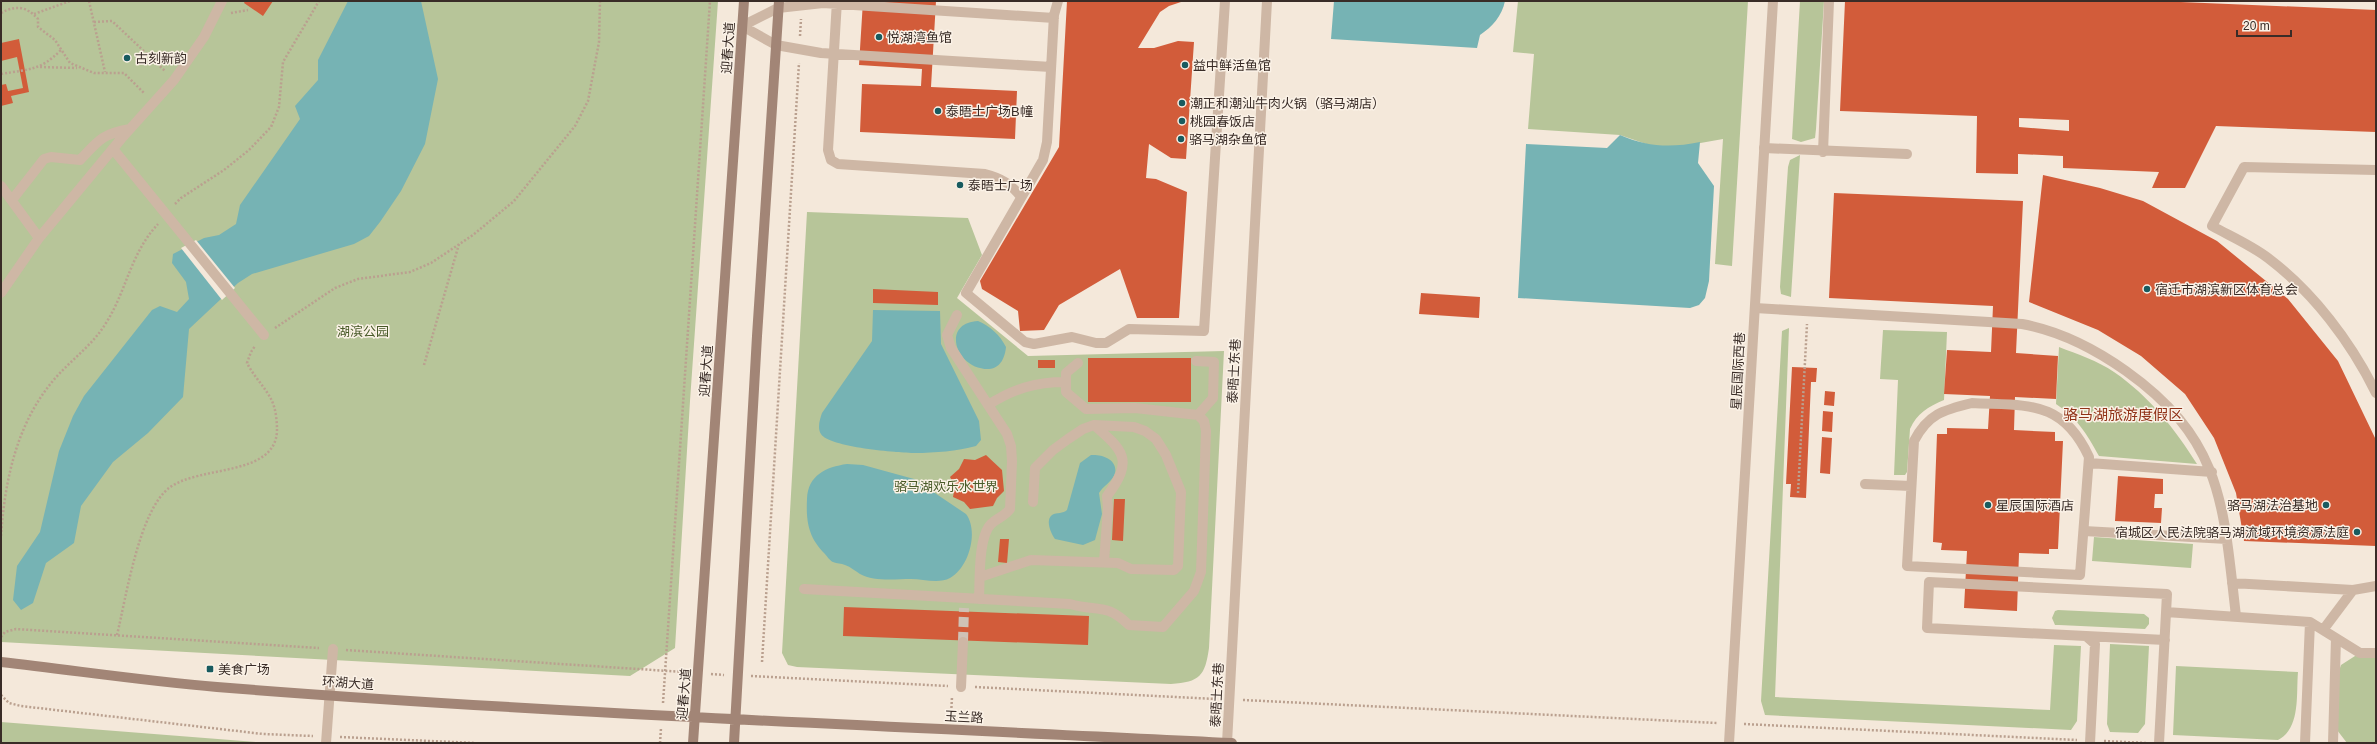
<svg xmlns="http://www.w3.org/2000/svg" width="2377" height="744" font-family="Helvetica,'Noto Sans SC',sans-serif">
	<rect width="100%" height="100%" fill="#f4e8da"/>
	<path fill="#b7c599" d="M1,1H718L690,401L675,648L630,676L1,642Z
		M1518,1H1748L1732,266L1715,264L1723,139L1678,147L1652,146L1620,135L1528,129L1534,54L1513,52Z
		M1800,1H1824L1816,129L1815,138L1801,142L1792,139Z
		M1800,155L1791,297L1781,294L1780,287L1788,167L1790,160Z
		M807,212L968,218L982,255L957,298L1028,356L1224,351L1209,648C1205,676 1200,682 1171,684L797,667L788,665L782,653Z
		M1789,328L1775,697L2050,710L2054,645L2081,646L2077,721L2071,730L1765,715L1761,701L1782,331Z
		M1883,330L1947,332L1944,400C1928,407 1917,413 1910,429L1907,472L1905,475H1894L1898,380L1880,379Z
		M2059,347C2077,354 2098,361 2114,372C2149,396 2175,429 2197,464L2099,456C2087,434 2077,418 2056,404Z
		M2094,537L2193,544L2191,568L2092,561Z
		M2058,610L2144,614L2149,618V624L2145,629L2059,625H2055L2052,618L2055,611Z
		M2110,644L2149,646L2145,724L2138,733L2110,732L2107,724Z
		M2355,656L2376,657V743H2347L2337,730L2339,671L2341,665Z
		M2176,666L2298,672C2296,694 2301,728 2278,740L2173,735Z
		M1,722L268,743H1Z"/>
	<path fill="#76b3b4" d="M348,1H421L438,79L425,144L401,191L380,222L369,236L354,244L252,274L238,283L189,329L183,397L148,433L113,462L81,506L74,543L46,563L33,603L21,610L13,600L17,566L40,532L59,451L73,416L84,396L152,310L160,306L177,312L189,299L186,282L172,263L173,254L204,238L219,235L236,224L240,205L300,119L295,106L318,80V60Z
		M1334,1H1505C1502,16 1492,27 1480,35L1477,48L1331,39Z
		M1620,135C1647,147 1671,148 1700,142L1698,163L1714,186L1709,281L1705,298L1699,305L1690,308L1518,298L1526,144L1607,148Z
		M873,310L940,311L941,344L979,421L981,440L976,446C957,451 935,453 915,453C899,453 828,447 821,434C817,428 820,419 822,413L872,341Z
		M978,321C990,326 1000,335 1006,347C1005,357 1001,368 989,369C956,370 940,323 978,321Z
		M1091,455C1101,454 1118,459 1115,473C1113,481 1103,486 1099,493L1102,514L1095,540L1083,545L1055,539C1051,534 1045,520 1052,515C1057,512 1063,514 1067,510L1080,463Z
		M847,464L863,465L914,479L966,514C979,531 969,568 950,578C939,584 923,579 911,579C896,579 874,582 860,574C855,571 851,567 845,565C841,563 837,564 833,562C830,561 827,556 825,554C808,537 806,521 807,499C808,475 826,467 847,464Z"/>
	<path fill="#f4e8da" d="M196,240L235,288L222,300L181,248Z"/>
	<path fill="#d25c3a" fill-rule="evenodd" d="M245,1H273L263,16L244,3Z
		M863,1H936L931,87L1017,91L1015,139L860,132L862,84L921,86L922,69L859,65Z
		M1067,1H1184L1169,6L1160,12L1138,48H1154L1178,41L1194,42L1186,159L1171,158L1149,144L1146,178L1156,179L1187,192L1179,318H1137L1120,269L1059,305L1044,330L1020,331L1018,311L982,289L980,281L1059,147Z
		M1845,1H2157L2376,10V132L2216,126L2185,188H2152L2159,172L2063,168V156L2018,154V174L1976,173L1977,116L1840,111ZM2019,118L2069,120V131L2019,127Z
		M19,39L29,92L11,96L13,103L1,106V85L6,84L8,91L23,88L17,57L1,61V43Z
		M2043,175L2100,188L2143,201L2217,241L2288,299L2338,361L2376,440V546L2244,541L2236,493L2214,438L2185,394L2141,356L2098,330L2029,302Z
		M1834,193L2023,201L2016,353L2058,356L2056,399L2015,397L2014,430L2055,432V441H2063L2058,549H2049V554L2019,553L2017,611L1964,608L1967,551L1941,550L1942,543L1933,542L1937,434H1947V428L1988,429L1990,396L1944,394L1947,350L1991,352L1993,306L1829,298Z
		M873,289L938,292V305L873,303Z
		M1421,293L1480,297L1479,318L1419,314Z
		M1088,358H1191V402H1088Z
		M1038,360H1055V368H1038Z
		M1792,367L1817,368L1816,382H1811L1806,498L1790,497L1791,484H1786Z
		M1825,391L1835,392L1834,406L1824,405Z
		M1823,411L1833,412L1832,432L1822,431Z
		M1822,437L1832,438L1830,474L1820,473Z
		M986,455L1002,470L1004,491L997,498L993,506L970,509L964,502L953,497L955,486L950,477L959,469L964,459L975,460Z
		M2118,476L2163,479V494H2155L2154,508H2162L2161,523L2115,521Z
		M1114,499H1125L1123,541L1112,540Z
		M1000,539H1009L1007,563L998,562Z
		M844,607L1089,616L1088,645L843,636Z"/>
	<g fill="none" stroke-linecap="round" stroke-linejoin="round">
		<path stroke="#cfc2b6" stroke-width="10" stroke-dasharray="10 5" stroke-linecap="butt" d="M963,642L964,608"/>
		<path stroke="#baa08f" stroke-width="2.5" stroke-dasharray="2 2" stroke-linecap="butt" d="M89,1L105,72
			M1,13C16,5 26,6 38,19V27L55,40L70,63L94,73H124L145,94
			M231,13L248,10
			M34,14L70,1
			M94,22L112,21L165,71
			M800,36L801,19
			M40,67L77,68
			M1,74C29,69 40,71 61,50
			M175,204L181,198L224,170L249,150L271,127L279,107L283,62L319,1
			M275,328L335,288L358,279L410,272L431,263L473,235L514,201L575,126L588,101L599,42L600,1
			M424,365L459,244
			M1798,493L1807,324
			M1,536C5,477 18,418 59,374C75,357 94,343 106,323C127,290 130,254 158,224
			M117,635C126,598 139,511 169,488C199,465 275,477 277,431C277,421 276,410 272,401C266,388 254,377 247,363L251,352L255,346
			M1,637L5,632L16,629L319,648
			M346,650L684,672
			M762,662L799,63
			M711,674L724,675
			M751,676L948,686
			M975,687L1216,699
			M1,695L9,703L21,706L263,734L313,736
			M1243,700L1717,723
			M663,703L710,1
			M951,716L952,697
			M1744,724L2077,740
			M340,737L476,743
			M2104,741L2146,743
			M660,743L661,728"/>
		<path stroke="#ceb7a5" stroke-width="10" d="M837,1L828,150L831,160L838,164L985,174C1001,178 1011,184 1021,197
			M1058,1L1054,15L1047,142L1043,160L966,293L1025,342L1034,344L1072,337L1096,343H1106L1129,329L1204,331L1225,1
			M742,26L778,8L823,3L1054,18
			M742,26L776,45L821,53L1051,67
			M1764,148L1907,154
			M113,149L264,335
			M1823,152L1829,1
			M2376,170L2244,167L2212,226C2230,236 2251,245 2268,258C2313,292 2351,342 2376,393
			M1,186L39,238
			M12,200L44,159L51,157L80,160C99,140 102,134 130,129
			M1,293L39,238L121,139L174,80L204,37L222,1
			M1755,308L2022,324C2060,331 2095,349 2126,371C2224,441 2223,506 2236,616
			M1972,403C2027,406 2062,399 2089,457L2080,575L1907,566L1914,441C1928,414 1943,410 1972,403Z
			M2089,463L2212,472
			M1865,484L1911,486
			M2084,531L2227,539
			M2232,583L2353,590
			M2166,612L2310,622L2360,653H2376
			M2323,630L2353,590L2376,586
			M2086,636L2165,640
			M2090,743L2095,644L2086,636L1927,628L1929,582L2167,594L2159,743
			M2305,743L2310,622
			M2333,743L2336,638"/>
		<path stroke="#ceb7a5" stroke-width="10" d="M957,315L947,335L951,348L1007,434L1011,446L1012,461L1010,509C1004,517 997,518 991,524C978,537 980,580 979,599
			M1196,361L1214,362L1213,398L1198,415
			M988,405C1013,389 1035,382 1065,382
			M1094,425C1124,451 1134,460 1107,496L1108,508L1104,562
			M980,577L1031,560L1118,563L1131,569L1174,570L1178,566L1181,492L1166,455L1156,439L1145,431L1134,427L1094,425L1083,429L1068,439L1053,450L1035,468L1033,502
			M804,589L1070,604C1097,612 1105,602 1129,625L1163,627L1194,591L1201,572L1206,431L1204,421L1198,415L1135,408L1086,409L1066,392V373L1078,363
			M961,687L963,642
			M326,743L333,649
			M1227,743L1267,1
			M1729,743L1773,1"/>
		<path stroke="#a28576" stroke-width="10" d="M1,662C73,670 145,681 217,687C555,714 894,726 1232,743
			M693,743L744,1
			M734,743L757,336L779,1"/>
	</g>
	<g fill="#185b5f" stroke="#fbf2e7" stroke-width="1.5">
		<circle cx="879" cy="37" r="4"/>
		<circle cx="127" cy="58" r="4"/>
		<circle cx="1185" cy="65" r="4"/>
		<circle cx="1182" cy="103" r="4"/>
		<circle cx="938" cy="111" r="4"/>
		<circle cx="1182" cy="121" r="4"/>
		<circle cx="1181" cy="139" r="4"/>
		<circle cx="960" cy="185" r="4"/>
		<circle cx="2147" cy="289" r="4"/>
		<circle cx="1988" cy="505" r="4"/>
		<circle cx="2326" cy="505" r="4"/>
		<circle cx="2357" cy="532" r="4"/>
		<rect x="206" y="665" width="8" height="8" rx="2"/>
	</g>
	<g text-anchor="middle" dominant-baseline="central" stroke-width="3" stroke-linejoin="round" paint-order="stroke">
		<g font-size="13" fill="#392c27" stroke="#fbf2e7" text-anchor="start">
			<text x="887" y="37">悦湖湾鱼馆</text>
			<text x="135" y="58">古刻新韵</text>
			<text x="1193" y="65">益中鲜活鱼馆</text>
			<text x="1190" y="103">潮正和潮汕牛肉火锅（骆马湖店）</text>
			<text x="946" y="111">泰晤士广场B幢</text>
			<text x="1190" y="121">桃园春饭店</text>
			<text x="1189" y="139">骆马湖杂鱼馆</text>
			<text x="968" y="185">泰晤士广场</text>
			<text x="2155" y="289">宿迁市湖滨新区体育总会</text>
			<text x="1996" y="505">星辰国际酒店</text>
			<text x="2318" y="505" text-anchor="end">骆马湖法治基地</text>
			<text x="2349" y="532" text-anchor="end">宿城区人民法院骆马湖流域环境资源法庭</text>
			<text x="218" y="669">美食广场</text>
		</g>
		<g font-size="13" fill="#392c27" stroke="#fbf2e7">
			<text transform="translate(728 48) rotate(-86)">迎春大道</text>
			<text transform="translate(706 371) rotate(-86)">迎春大道</text>
			<text transform="translate(1234 371) rotate(-87)">泰晤士东巷</text>
			<text transform="translate(1738 371) rotate(-87)">星辰国际西巷</text>
			<text transform="translate(348 683) rotate(4)">环湖大道</text>
			<text transform="translate(684 694) rotate(-85)">迎春大道</text>
			<text transform="translate(1217 695) rotate(-87)">泰晤士东巷</text>
			<text transform="translate(964 717) rotate(3)">玉兰路</text>
		</g>
		<g font-size="13" fill="#485a28" stroke="#fbf2e7">
			<text x="363" y="331">湖滨公园</text>
			<text x="946" y="486">骆马湖欢乐水世界</text>
		</g>
		<g font-size="15" fill="#903217" stroke="#fbf2e7">
			<text x="2123" y="414">骆马湖旅游度假区</text>
		</g>
	</g>
	<rect width="2377" height="744" fill="none" stroke="#392c27" stroke-width="4"/>
	<path d="M2237 30v6h54v-6" fill="none" stroke="#392c27" stroke-width="2"/>
	<text x="2243" y="30" font-size="12" fill="#392c27" stroke="#fbf2e7" stroke-width="3" paint-order="stroke">20 m</text>
</svg>
